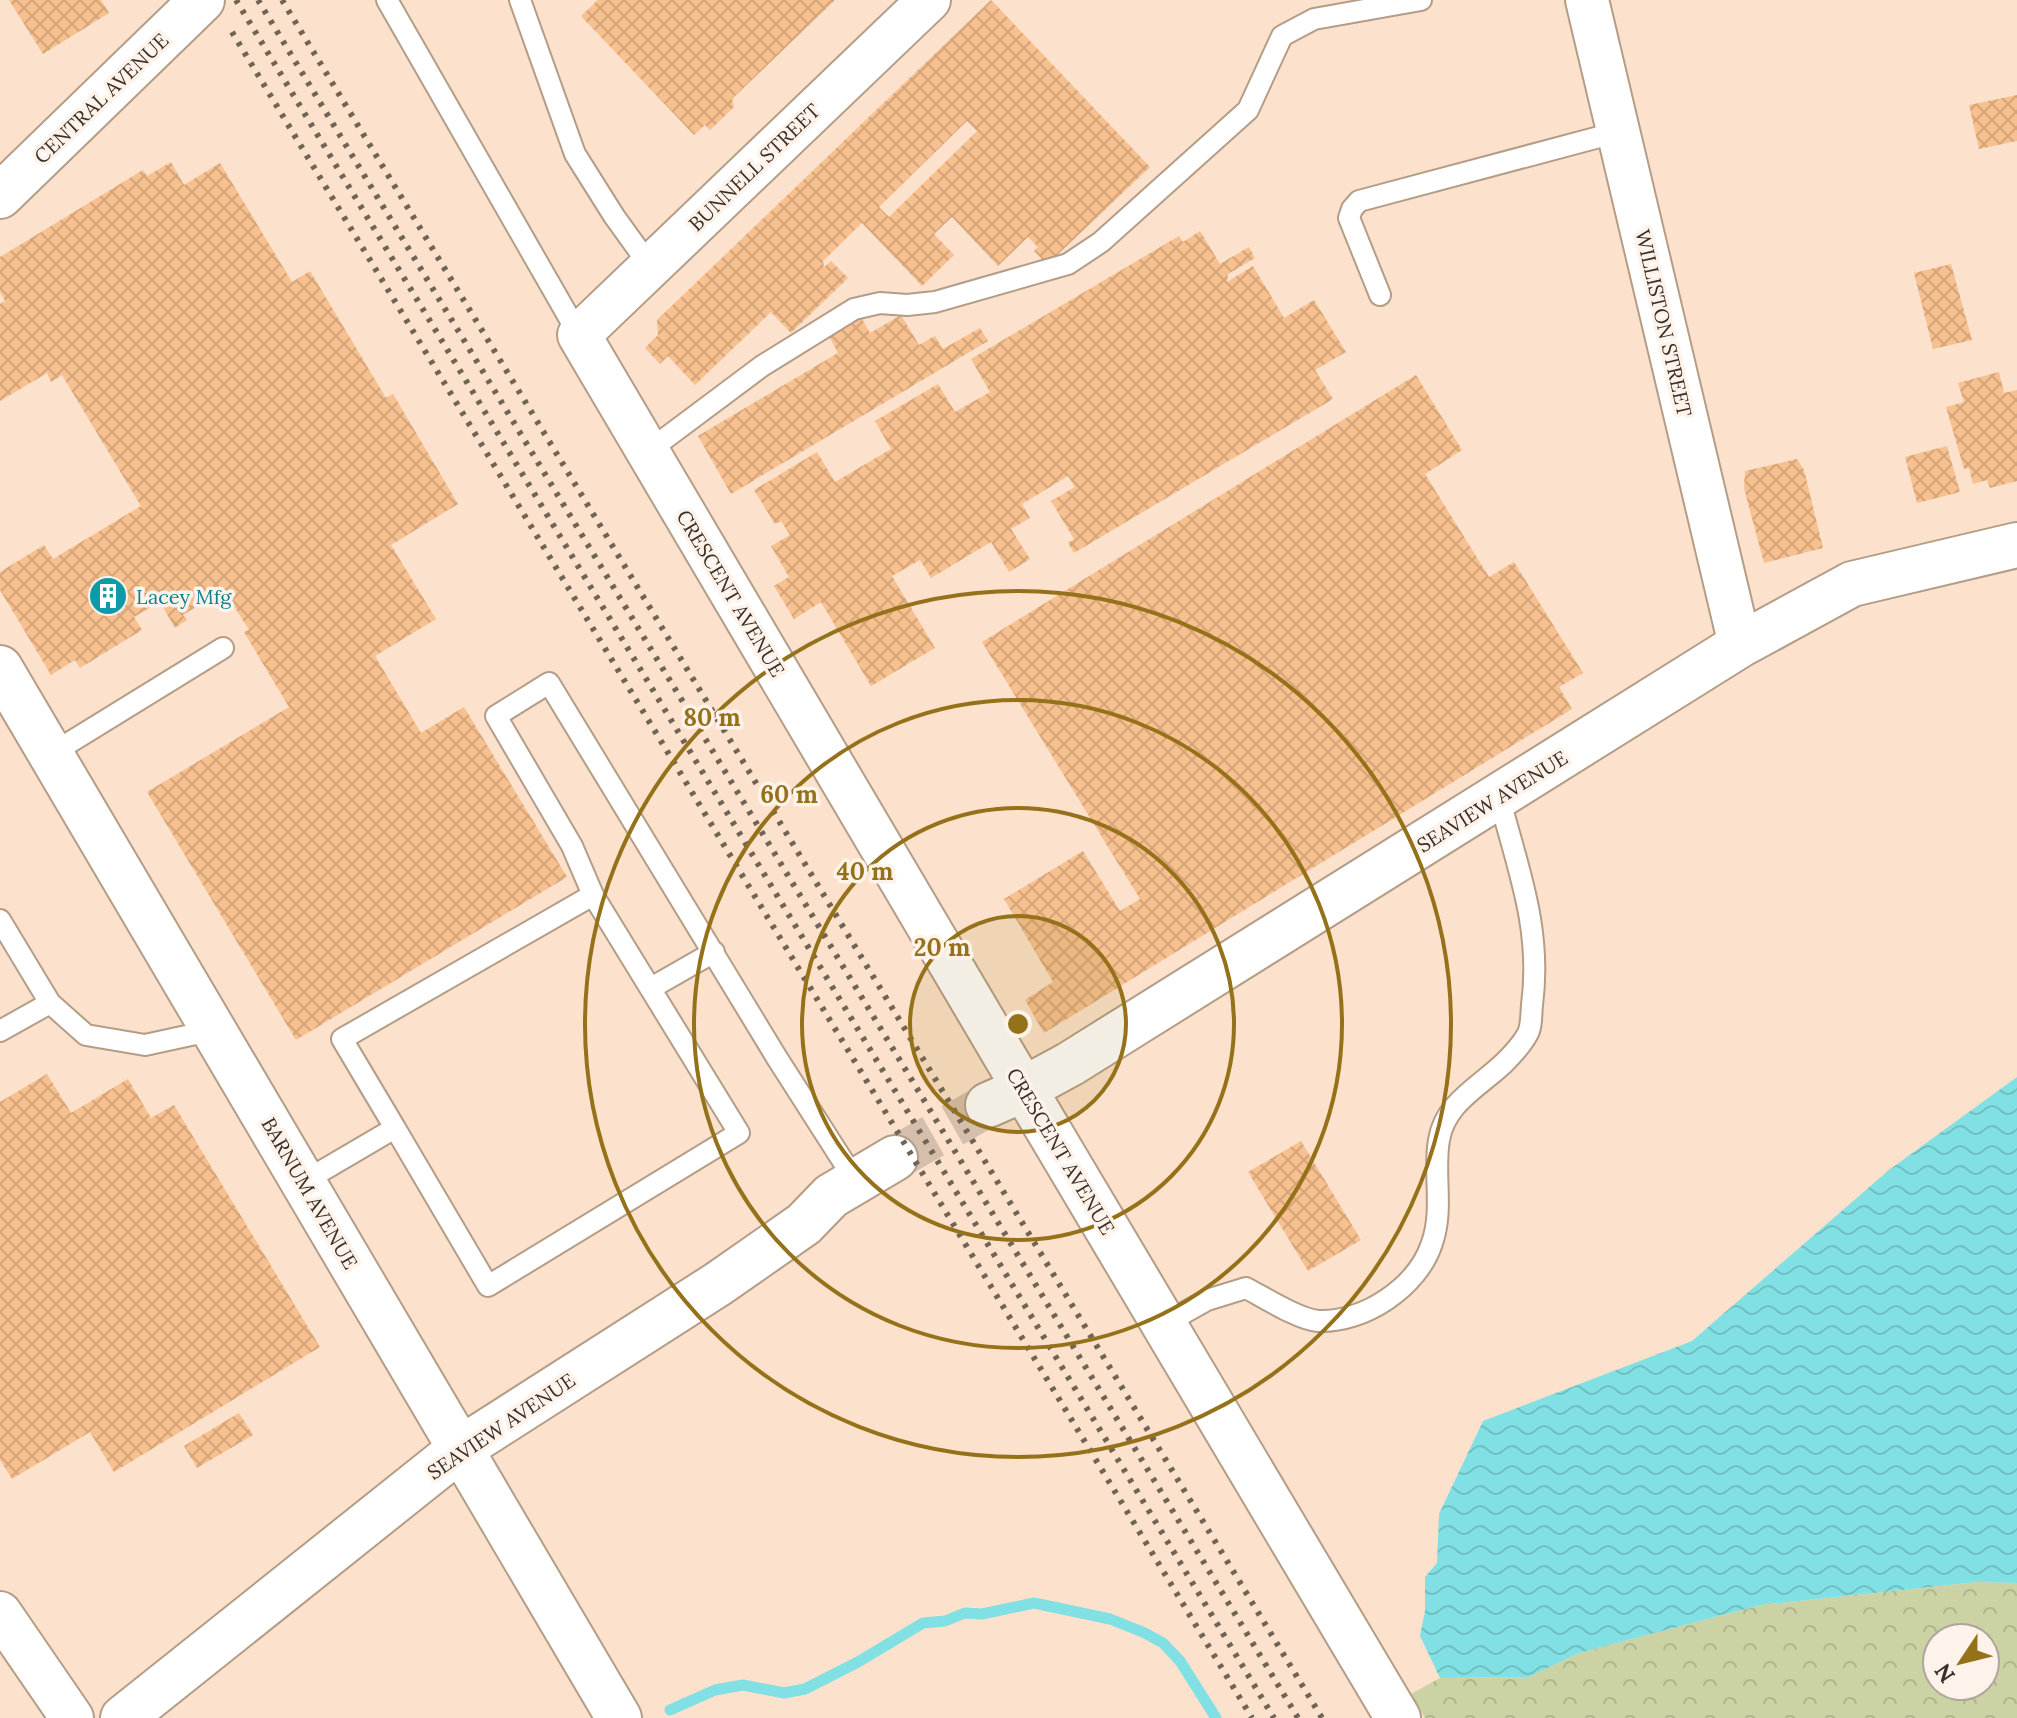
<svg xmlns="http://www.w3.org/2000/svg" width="2017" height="1718" font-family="Lora,serif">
	<defs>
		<pattern id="park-crowns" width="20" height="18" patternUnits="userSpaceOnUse" patternTransform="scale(2)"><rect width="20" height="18" fill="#cbd2a3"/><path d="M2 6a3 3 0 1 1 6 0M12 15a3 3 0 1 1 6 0" fill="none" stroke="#afb58c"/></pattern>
		<pattern id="water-waves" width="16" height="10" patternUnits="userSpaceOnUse" patternTransform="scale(2)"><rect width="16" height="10" fill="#81e0e3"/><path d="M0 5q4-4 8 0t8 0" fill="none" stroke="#70c0c3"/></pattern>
		<pattern id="building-cross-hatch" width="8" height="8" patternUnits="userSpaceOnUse" patternTransform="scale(2)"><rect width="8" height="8" fill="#f7c08e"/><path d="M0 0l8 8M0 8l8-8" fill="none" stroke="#d4a57a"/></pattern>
	</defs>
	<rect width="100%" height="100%" fill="#fce2cc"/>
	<path fill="url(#park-crowns)" fill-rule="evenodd" d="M1977,1582L2017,1583V1718H1425L1411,1694L1440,1678L1529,1677L1579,1653L1761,1605ZM1937,1638H1985V1686H1937Z"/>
	<path fill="url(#water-waves)" d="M2017,1077V1583L1977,1582L1761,1605L1579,1653L1529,1677L1440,1678L1420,1636L1425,1611V1577L1437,1563L1439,1514L1483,1421L1692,1341L1889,1170Z"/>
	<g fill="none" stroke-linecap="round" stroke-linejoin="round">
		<path stroke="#81e0e3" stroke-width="11" d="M670,1710L715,1690L743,1685L784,1693L805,1689L858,1662L923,1623L945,1621L965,1613L982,1614L1034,1603L1110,1619L1145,1633L1163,1643L1180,1661L1216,1718"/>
	</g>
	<path fill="url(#building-cross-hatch)" fill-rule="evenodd" d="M9,0H101L109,13L43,54Z
		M598,0H835L732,99L734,107L710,130L705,125L694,135L581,16Z
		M991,0L1150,167L1052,260L1044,261L1034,251L1038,247L1028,237L998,266L952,217L934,234L954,255L922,286L862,223L823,261L824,267L831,261L848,278L791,333L771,312L695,385L668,356L660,364L645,348L658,335L657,320ZM967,121L977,131L889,217L879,207Z
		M2017,95V141L1979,149L1969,105Z
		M171,162L184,185L220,163L292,282L310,271L386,398L393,394L458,504L391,545L436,619L375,656L421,733L464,707L567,877L296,1040L147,792L289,707L244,632L249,630L224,590L183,615L187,620L175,628L160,602L134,617L142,630L80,668L75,660L51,675L0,590V572L44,545L53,559L141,506L62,375L51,382L47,373L0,401V304L5,301L0,292V257L143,170L147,176Z
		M1200,231L1220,264L1249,247L1255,258L1228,274L1227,282L1253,266L1284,318L1314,300L1346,352L1315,370L1333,399L1074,553L1068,543L1074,539L1051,501L1075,487L1068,476L1022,504L1030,518L1011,529L1030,559L1009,572L991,542L931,578L920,560L892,576L935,648L871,686L821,602L794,619L774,586L789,577L771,546L790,535L781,521L775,524L754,490L817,452L835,482L891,449L875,421L938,384L955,412L990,392L971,359L1179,236L1183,242Z
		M1951,264L1972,340L1933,349L1914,273Z
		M901,315L919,345L935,336L943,349L980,328L988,341L731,494L698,436L838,353L829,336L861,317L870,333Z
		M1999,372L2004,393L2017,390V481L1990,488L1987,480L1973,484L1969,468L1964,469L1946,407L1964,402L1958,383Z
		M1416,375L1462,450L1425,474L1489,577L1514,562L1583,673L1559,687L1572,709L1044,1033L1025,1000L1053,982L1004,899L1083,851L1120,911L1140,899L982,642Z
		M1947,446L1960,492L1917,503L1905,457Z
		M1797,459L1804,470L1823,548L1764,563L1744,488L1745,471Z
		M47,1074L71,1113L128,1079L151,1118L174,1105L320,1347L114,1472L90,1432L12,1479L0,1460V1102Z
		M1301,1141L1361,1240L1308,1271L1248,1172Z
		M239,1413L253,1435L197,1468L184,1446Z"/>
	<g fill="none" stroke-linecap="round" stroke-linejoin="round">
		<path stroke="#d5beab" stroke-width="44" stroke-dasharray="44 22" stroke-linecap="butt" d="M895,1158L988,1105"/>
		<defs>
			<path id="lane" d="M387,0L579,335
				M520,0L575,154L614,216L650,266
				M1380,295L1349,218L1352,209L1359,201L1618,132
				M647,452L762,366L854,309L880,303L907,305L935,302L1068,264L1101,242L1248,110L1282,36L1314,19L1421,0
				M51,754L223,648
				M593,895L572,846L496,716L549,683L777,1058L855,1180
				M0,920L50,1003
				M651,988L714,952
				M0,1031L50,1003L86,1035L145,1045L214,1030
				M303,1182L395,1128L488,1286L739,1133L593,895L342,1039L395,1128
				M1164,1324L1207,1300L1246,1288C1265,1298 1298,1319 1318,1321C1364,1323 1418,1287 1432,1243C1444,1209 1433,1173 1439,1140C1445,1103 1479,1087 1504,1063C1512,1055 1522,1044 1527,1035C1532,1027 1531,1014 1532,1005C1542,929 1518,869 1499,797"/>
			<path id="street" d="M929,0L579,335L1024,1089
				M1587,0L1740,645
				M0,1613L72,1718"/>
			<path id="secondary" d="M0,196L202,0
				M0,668L619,1718
				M1024,1089L1398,1718
				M988,1105L1024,1089L1070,1064L1740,645L1852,584L2017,545
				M123,1718L460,1449L718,1284L804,1224L831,1196L895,1158"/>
		</defs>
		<use href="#lane" stroke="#b49d87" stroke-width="24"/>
		<use href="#street" stroke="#b49d87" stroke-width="46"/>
		<use href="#secondary" stroke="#b49d87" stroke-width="48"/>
		<use href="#lane" stroke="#fff" stroke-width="20"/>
		<use href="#street" stroke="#fff" stroke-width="42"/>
		<use href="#secondary" stroke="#fff" stroke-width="44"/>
		<path stroke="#716356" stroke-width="6" stroke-dasharray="4 8" stroke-linecap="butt" d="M236,0L1274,1718
			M258,0L1298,1718
			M282,0L1322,1718
			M232,32L1252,1718"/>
	</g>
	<circle cx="1018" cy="1024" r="108" fill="#95711a" fill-opacity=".12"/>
	<g fill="none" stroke="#95711a" stroke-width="4">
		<circle cx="1018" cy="1024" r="108"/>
		<circle cx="1018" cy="1024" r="216"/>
		<circle cx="1018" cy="1024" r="324"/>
		<circle cx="1018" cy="1024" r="433"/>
	</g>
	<defs>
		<symbol id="building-disc" viewBox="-11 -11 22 22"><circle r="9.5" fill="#0f9aa8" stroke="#fdf3ea"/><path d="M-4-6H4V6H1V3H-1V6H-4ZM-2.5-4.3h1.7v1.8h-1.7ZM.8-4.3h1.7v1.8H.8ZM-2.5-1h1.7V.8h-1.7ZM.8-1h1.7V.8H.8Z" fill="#fff"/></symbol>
	</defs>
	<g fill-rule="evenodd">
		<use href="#building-disc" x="86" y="574" width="44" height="44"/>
	</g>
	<g text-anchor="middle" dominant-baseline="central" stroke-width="7" stroke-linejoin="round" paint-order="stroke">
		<g font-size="20" fill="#392f26" stroke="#fdf3ea">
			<text transform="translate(101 98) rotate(-44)">CENTRAL AVENUE</text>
			<text transform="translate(754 167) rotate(-44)">BUNNELL STREET</text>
			<text transform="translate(1664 323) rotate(77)">WILLISTON STREET</text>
			<text transform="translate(731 593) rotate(59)">CRESCENT AVENUE</text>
			<text transform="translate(1492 801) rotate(-32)">SEAVIEW AVENUE</text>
			<text transform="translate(1061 1151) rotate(59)">CRESCENT AVENUE</text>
			<text transform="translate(310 1193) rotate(60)">BARNUM AVENUE</text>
			<text transform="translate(501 1426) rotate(-34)">SEAVIEW AVENUE</text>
		</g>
		<g font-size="20" fill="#0d838f" stroke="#fdf3ea" text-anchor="start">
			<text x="136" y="596">Lacey Mfg</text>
		</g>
	</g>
	<circle cx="1018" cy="1024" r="12" fill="#95711a" stroke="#fdf3ea" stroke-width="4"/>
	<g font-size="24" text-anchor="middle" font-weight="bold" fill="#95711a" stroke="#fdf3ea" stroke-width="7" stroke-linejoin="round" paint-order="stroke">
		<text x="712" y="726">80 m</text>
		<text x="789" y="803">60 m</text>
		<text x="865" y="880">40 m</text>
		<text x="942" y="956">20 m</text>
	</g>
	<g transform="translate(1961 1662) rotate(235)"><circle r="38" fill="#fdf3ea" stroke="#afa59c" stroke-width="2"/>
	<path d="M0-6L14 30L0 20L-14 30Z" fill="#95711a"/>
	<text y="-12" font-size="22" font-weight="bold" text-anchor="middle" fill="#392f26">N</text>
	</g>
</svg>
